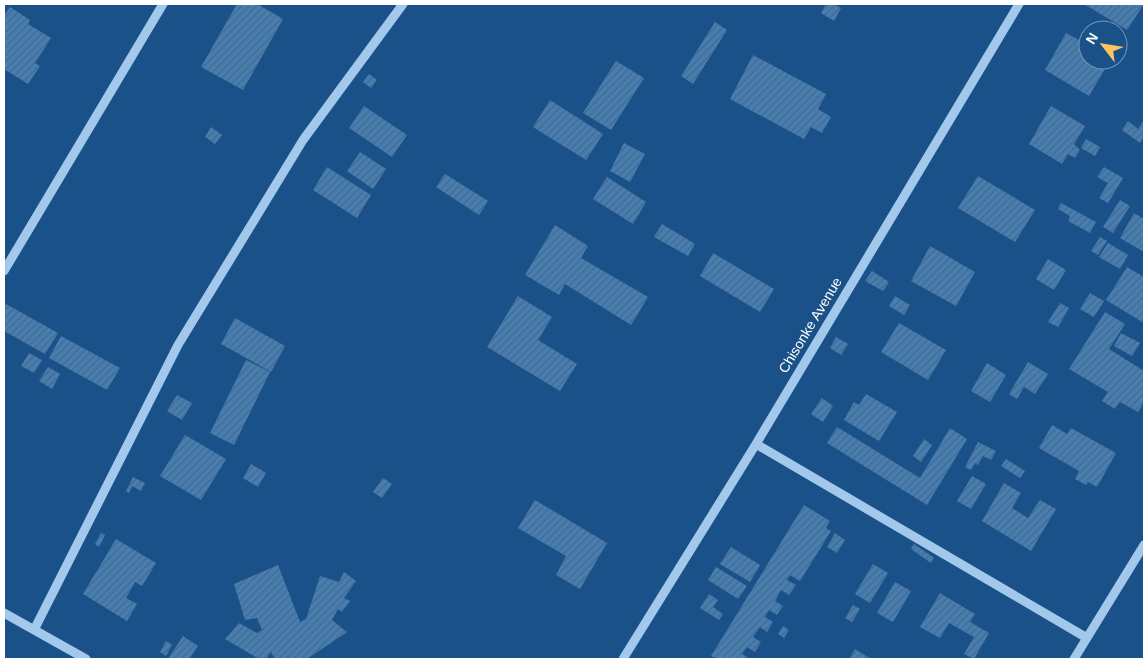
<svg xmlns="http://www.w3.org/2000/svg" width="1148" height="663" font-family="Helvetica,sans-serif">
	<defs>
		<pattern id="building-hatch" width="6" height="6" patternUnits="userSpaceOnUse" patternTransform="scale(1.25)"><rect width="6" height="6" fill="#477eb2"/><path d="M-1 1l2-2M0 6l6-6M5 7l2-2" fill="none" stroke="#496884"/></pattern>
	</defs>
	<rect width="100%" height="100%" fill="#1a5188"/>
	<path fill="url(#building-hatch)" d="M237,4H257L283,19L243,90L201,67Z
		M826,4H833L841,8L834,21L821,13Z
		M1084,4H1144L1127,30Z
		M10,7L30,20L28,24L51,38L35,63L40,66L28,84L4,69V16Z
		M715,22L727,30L693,84L681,76Z
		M1066,33L1088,45V60H1110L1089,96L1045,70Z
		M753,55L826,94L818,109L831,117L822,133L811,127L804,139L730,99Z
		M616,61L644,78L611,130L583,113Z
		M369,74L377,80L371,88L363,82Z
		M550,100L603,134L586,160L533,127Z
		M364,106L407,135L392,157L349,128Z
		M1051,106L1085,126L1074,144L1080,150L1075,158L1068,154L1062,164L1029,144Z
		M1144,120V137L1140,143L1122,130L1128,121L1138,129Z
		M211,127L222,135L215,144L205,137Z
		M1086,139L1100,147L1095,156L1081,148Z
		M624,143L645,154L630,182L610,171Z
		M360,152L386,169L373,189L347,171Z
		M327,167L371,195L357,218L313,190Z
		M1104,167L1123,178L1108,203L1099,198L1108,183L1097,177Z
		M445,174L488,201L479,215L436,187Z
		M978,176L1035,210L1015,242L958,208Z
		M607,177L646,202L633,224L593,199Z
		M1120,200L1130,206L1113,233L1103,227Z
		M1061,203L1096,222L1090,233L1068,221L1070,216L1058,209Z
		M1134,213L1144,219V252L1120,238Z
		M662,224L695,244L688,256L654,237Z
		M555,225L588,246L581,258L648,297L631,325L565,284L559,295L525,275Z
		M1100,237L1107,241L1098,255L1091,251Z
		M1108,243L1128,255L1120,269L1099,257Z
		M930,246L975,272L956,306L911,281Z
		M713,253L774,289L760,312L700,276Z
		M1048,259L1066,270L1054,290L1036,279Z
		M1127,267L1144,277V323L1106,300Z
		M872,271L889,282L883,291L865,281Z
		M1090,293L1104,301L1094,317L1080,309Z
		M518,296L552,317L538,340L577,364L560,391L487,347Z
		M895,296L910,305L904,315L889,306Z
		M1060,303L1069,308L1058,327L1048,322Z
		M6,304L58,333L45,354L4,331V309Z
		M1105,312L1125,324L1109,349L1144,371V402L1138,412L1120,402L1115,409L1102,401L1108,392L1069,369Z
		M235,318L285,346L271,372L221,344Z
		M899,323L946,350L928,380L881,352Z
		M1121,333L1140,343L1132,356L1114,346Z
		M61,336L120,368L107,390L49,358Z
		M836,337L848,344L841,355L830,348Z
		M29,353L42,360L34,373L21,366Z
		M246,360L270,372L234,445L210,433Z
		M1028,362L1048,374L1035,394L1024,387L1017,399L1009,394Z
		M987,363L1006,375L990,402L971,391Z
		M48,367L60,374L52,389L39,381Z
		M866,394L897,412L879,441L844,420L854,402L859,405Z
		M177,395L192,403L182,420L167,411Z
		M822,398L833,406L823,422L811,414Z
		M1052,425L1067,434L1071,428L1116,453L1097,487L1088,482L1086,485L1075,479L1079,471L1039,448Z
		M837,427L920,478L950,428L967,439L927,505L827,443Z
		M185,435L226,459L201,500L160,476Z
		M924,439L932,445L921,462L913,456Z
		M978,442L996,451L991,460L983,456L978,465L975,463L971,470L965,467Z
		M1006,459L1025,471L1020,478L1001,466Z
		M251,464L266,473L258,487L243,478Z
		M972,476L986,484L971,509L957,501Z
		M133,477L145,483L141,491L132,486L129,493L126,491Z
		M383,478L392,484L382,498L373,492Z
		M1004,483L1021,493L1012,508L1028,518L1040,500L1056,509L1031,551L982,521Z
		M535,500L607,543L580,589L556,575L566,556L518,528Z
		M804,505L830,521L826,528L831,531L800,581L790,575L787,580L796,585L789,595L781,590L775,601L783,606L777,615L769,610L765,617L773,622L767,632L760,627L753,637L761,642L755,652L747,647L742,654L750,659H717L711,656Z
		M101,533L105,535L99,547L95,544Z
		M835,533L845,540L837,553L827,547Z
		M116,539L156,563L142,586L135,582L126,598L137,604L127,621L83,594Z
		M914,544L934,558L931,563L911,549Z
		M731,547L760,565L750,582L720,564Z
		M873,564L888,573L870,603L855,594Z
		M278,565L300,622L306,619L320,576L339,582L344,572L356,581L344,598L350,601L342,612L338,609L332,620L347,632L307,659H275L271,652L266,659H259L225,639L239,623L257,633L262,630L257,618L245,620L234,584Z
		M716,567L747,586L738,599L708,580Z
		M895,582L911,591L893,622L877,613Z
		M940,593L975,614L970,622L989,633L974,659L964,654L974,637L949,623L940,638L920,627Z
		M709,594L718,600L713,607L723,614L719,620L700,608Z
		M853,605L860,609L852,622L845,618Z
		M783,626L789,630L784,638L778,634Z
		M183,636L198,646L189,659H168Z
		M166,641L172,645L166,656L160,652Z
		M855,649L871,659H849Z"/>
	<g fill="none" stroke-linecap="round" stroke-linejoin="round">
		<path stroke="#a2c9ec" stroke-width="9" d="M4,271L163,4
			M756,444L1087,638
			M4,613L86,659
			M34,630L178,345L303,140L403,4
			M623,659L756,444L1019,4
			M1074,659L1144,545"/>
	</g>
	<g text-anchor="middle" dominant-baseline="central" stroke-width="5" stroke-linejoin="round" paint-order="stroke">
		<g font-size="14" fill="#fff" stroke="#1a5188">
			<text transform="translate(810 325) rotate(-59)">Chisonke Avenue</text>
		</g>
	</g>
	<rect width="1148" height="663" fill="none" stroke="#ffffff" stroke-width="10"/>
	<g transform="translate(1103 45) rotate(301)"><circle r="24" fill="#1a5188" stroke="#7697b8"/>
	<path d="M0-4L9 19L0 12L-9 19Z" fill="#fec55e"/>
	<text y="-8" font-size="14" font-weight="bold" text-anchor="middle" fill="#ffffff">N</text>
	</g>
</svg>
